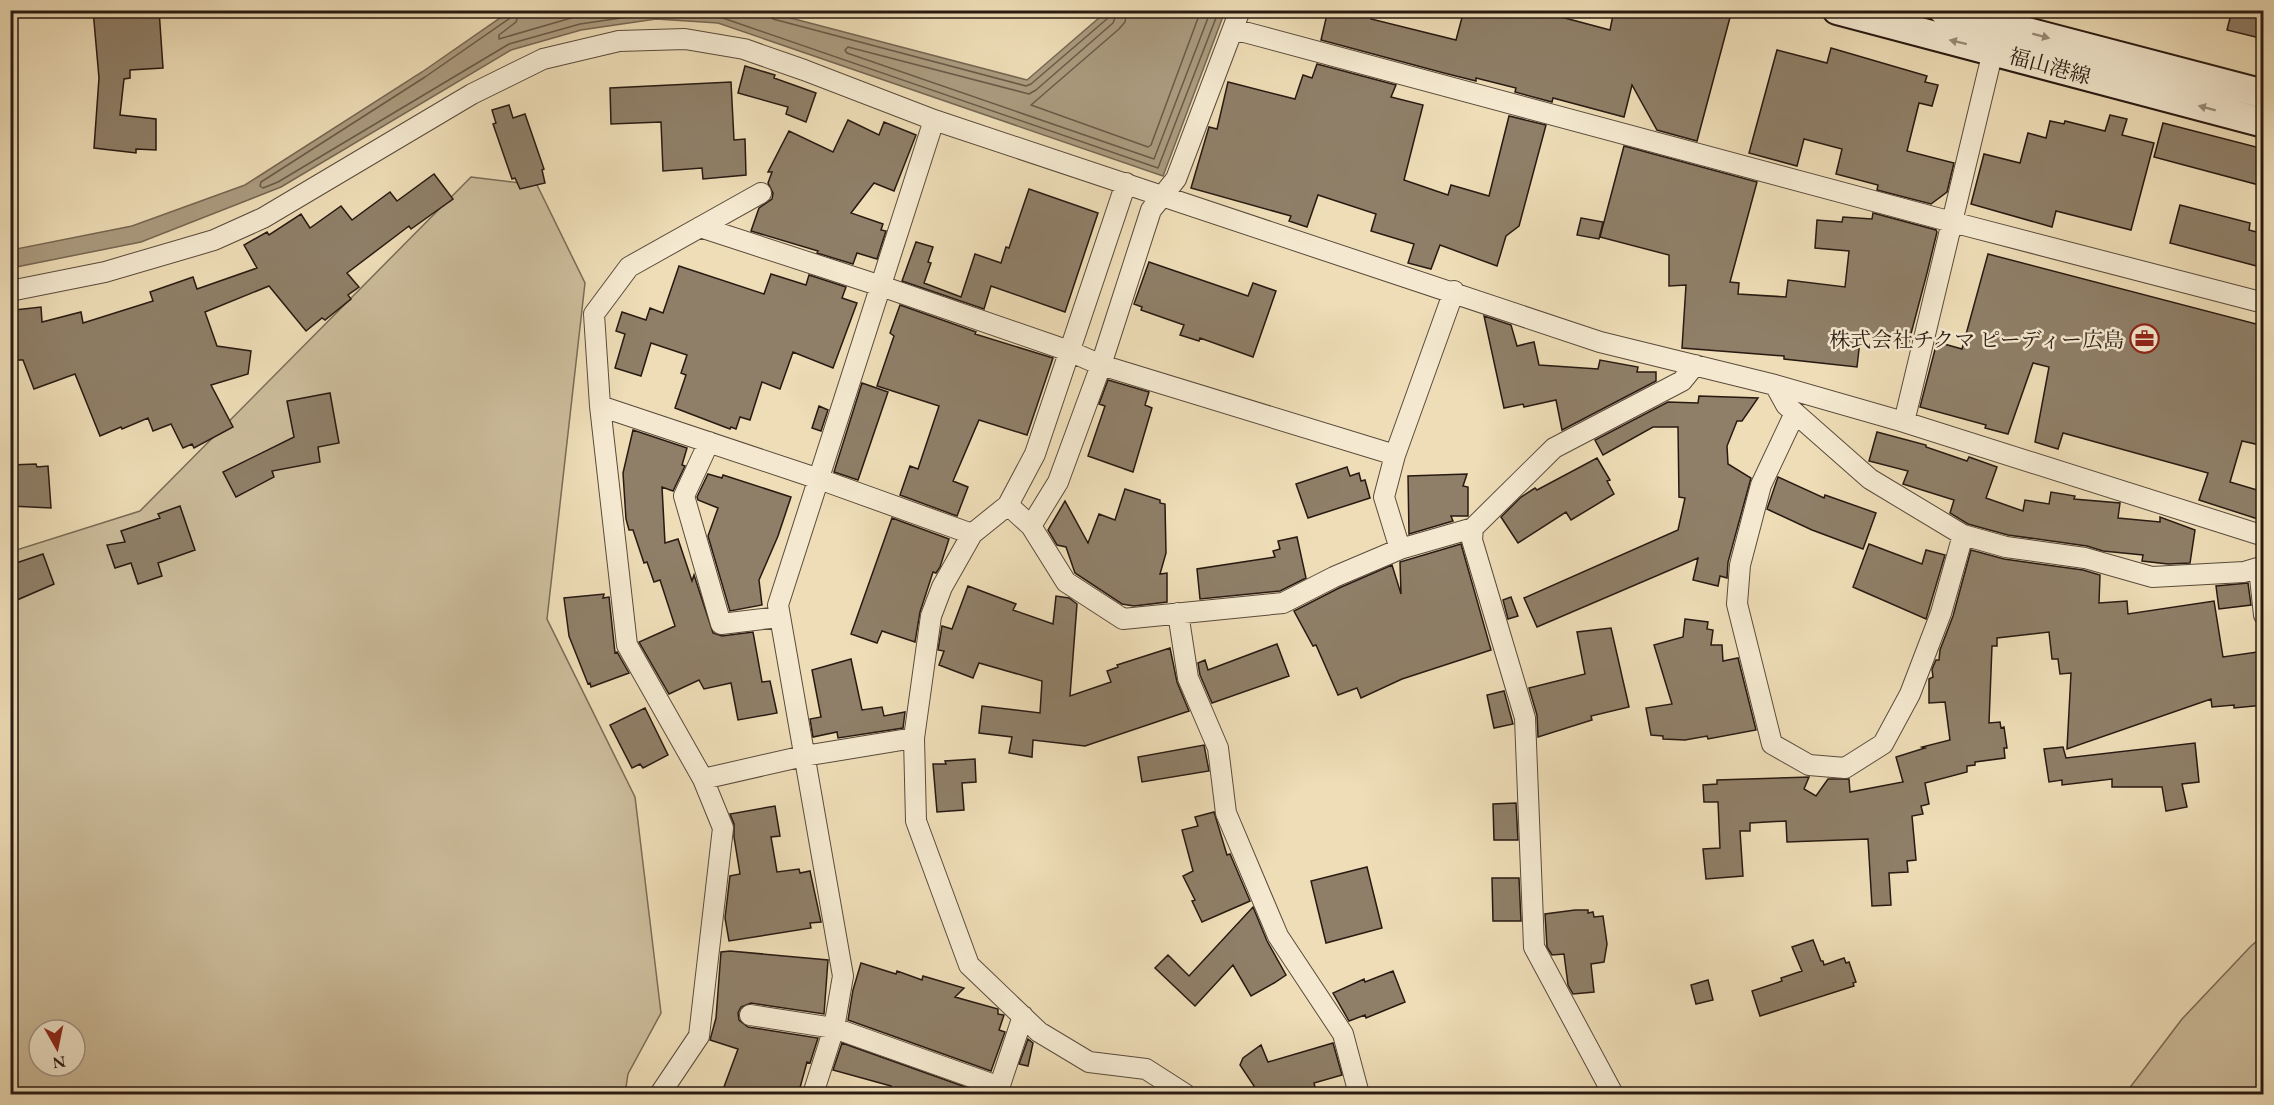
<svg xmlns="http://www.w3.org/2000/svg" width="2274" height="1105" font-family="'EB Garamond','Noto Serif JP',serif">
	<rect width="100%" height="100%" fill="#eeddb7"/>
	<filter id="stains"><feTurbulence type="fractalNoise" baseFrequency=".00333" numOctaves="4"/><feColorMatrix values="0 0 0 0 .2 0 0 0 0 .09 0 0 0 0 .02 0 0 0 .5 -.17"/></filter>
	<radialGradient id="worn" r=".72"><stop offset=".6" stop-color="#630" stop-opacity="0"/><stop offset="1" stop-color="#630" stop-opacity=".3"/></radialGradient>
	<path fill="#ccbc9b" stroke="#7a6b56" stroke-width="1.5" fill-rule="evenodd" d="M471,177L537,185L585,283L547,619L635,797L661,1013L628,1074L625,1094H11L10,552L140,511ZM39,1030H75V1066H39Z
		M2263,936V1094H2125L2182,1019L2251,946Z"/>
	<path fill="#ab9b7f" stroke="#776753" stroke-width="1.5" d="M510,11H764L1027,80L1107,11H1225L1163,176L718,23L656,19L581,30L511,50L281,187L141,242L11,268V250L132,226L245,185L422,72Z"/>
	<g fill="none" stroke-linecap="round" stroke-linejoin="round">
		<path stroke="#6a5a48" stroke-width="1.5" d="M512,10L510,18L425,77L261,182L260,186L263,188L278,182L509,44L580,24L655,13L720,17L1158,168L1219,10
			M520,10L516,22L499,35V39L578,16L619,10
			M768,10L769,16L773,19L1026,86L1031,84L1108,18L1110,10
			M1118,10L1113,23L1036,90L1029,94L848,47L845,50L847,53L1154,159L1211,10
			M1127,10L1125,22L1119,29L1031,105L1148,147L1151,145L1201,10"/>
	</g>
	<path fill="#8f7f68" stroke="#281a12" stroke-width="1.5" d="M93,10H159L163,68L130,70V78L124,79L120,115L156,119V150L136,149V153L94,148L99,78Z
		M1328,10H1373L1371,19L1456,40L1464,10H1535L1610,30L1614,10H1732L1697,141L1657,130L1632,85L1624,117L1553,98L1552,102L1515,92L1516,88L1476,78V81L1444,73L1321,40Z
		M2232,10H2264V39L2227,30Z
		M1831,48L1927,76L1925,82L1938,85L1932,106L1919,103L1907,151L1954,163L1947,192L1931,204L1877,190L1878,185L1836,174L1842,149L1804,139L1797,166L1749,153L1777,50L1827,63Z
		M1317,64L1396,85L1391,97L1423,105L1404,180L1448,195L1451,185L1489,196L1509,116L1546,125L1519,226L1506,236L1497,266L1440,245L1431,269L1408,263L1414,244L1371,231L1376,214L1318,195L1307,227L1289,221L1291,216L1191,188L1209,127L1217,129L1228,82L1295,99L1303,75L1312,78Z
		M745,66L775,75L774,78L816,93L806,122L786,114L788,107L738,93Z
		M731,82L734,140L745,139L746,175L703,179L702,168L663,171L661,122L611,124L610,88Z
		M509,105L513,118L525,114L544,169L542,170L545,183L520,189L515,178L512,179L493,124L496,123L492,110Z
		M2110,115L2127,119L2122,135L2154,143L2131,230L2056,211L2052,227L1971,204L1984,154L2020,163L2028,133L2046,138L2050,121L2064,124L2065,121L2105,131Z
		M848,120L879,135L884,122L916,135L894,191L874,183L851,213L883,224L881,230L886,231L877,259L857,253L853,264L817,253L818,251L751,231L759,208L772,199L773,193L768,183L772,172H768L789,131L833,152Z
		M2163,123L2264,149V169L2259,185L2154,157Z
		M1624,146L1757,182L1730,282L1739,283L1738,294L1786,297L1788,280L1845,287L1849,251L1815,248L1817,220L1842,222L1843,217L1872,219L1873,213L1936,230L1937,232L1927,273L1908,345L1861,332L1857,367L1784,359V356L1682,348L1686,285L1669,286V255L1600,237Z
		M434,174L453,199L411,229L409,226L347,273L359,287L348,295L351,299L325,320L322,318L306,331L269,286L205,312L217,346L251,351L248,374L211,385L233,427L194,448L192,444L183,448L171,424L153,431L148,418L122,429L121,427L100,436L75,374L34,389L23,360H16L11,314H15V310L41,307L42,322L81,312L83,323L153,301L150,292L193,277L197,289L257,268L244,245L267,232L269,235L301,214L310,228L341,206L352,220L390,192L397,201Z
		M1029,189L1098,213L1065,312L991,286L984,309L902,281L916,242L933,247L928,262L931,263L924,283L961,297L975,254L1001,263L1006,247L1009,248Z
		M2180,205L2250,223L2249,230L2264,234V268L2170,243Z
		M1581,218L1603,222L1599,239L1577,235Z
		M1988,254L2264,326V446L2242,441L2230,482L2264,492V521L2199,500L2208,473L2063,433L2058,449L2035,442L2049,367L2033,363L2008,434L1985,428L1986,425L1920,407L1937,342L1962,349Z
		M1149,262L1248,296L1253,283L1276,291L1253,357L1200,338L1199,341L1180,335L1184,325L1141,310L1142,307L1134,304Z
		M679,266L764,294L771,274L806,285L809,275L846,287L842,298L857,303L833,368L793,352L780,389L762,382L750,420L740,417L736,429L731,427L730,429L675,408L686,375L681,373L687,355L651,343L641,376L615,368L625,334L616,331L622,312L646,320L650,308L663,313Z
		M900,305L976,332L975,334L1053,358L1027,435L979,420L953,481L968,487L957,516L900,495L910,466L918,469L939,406L877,386L894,336L890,333Z
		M1484,316L1511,325L1517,346L1534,342L1539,365L1598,369L1600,360L1638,367L1637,372H1656V381L1562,430L1556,400L1524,407L1523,404L1504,408Z
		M1108,380L1149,392L1145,405L1152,408L1133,472L1088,456L1105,406L1099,404Z
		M862,383L888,392L858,480L834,472Z
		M330,393L339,443L318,447L320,462L272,471L274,477L236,497L223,472L294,437L287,401Z
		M1699,396L1758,398L1742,421H1737L1727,446L1728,464L1751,478L1728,562L1727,578L1720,576L1718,586L1693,580L1698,558L1537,627L1524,598L1678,530L1685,498L1679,497L1678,427H1653L1603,455L1595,440L1668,402L1698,403Z
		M819,406L828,410L821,431L812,428Z
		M633,430L687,448L682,465L685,466L673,491L662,487L665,543L678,539L692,581L694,575L713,633L722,636L753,632L762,682L770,681L777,713L738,720L731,683L704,689L699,680L669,694L639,642L675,626L660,580L654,582L647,562L644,563L633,530H629L626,519L623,473Z
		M1877,432L1926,445V447L1967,461L1969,457L1997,467L1986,498L2023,511L2025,500L2049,504L2051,492L2075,496L2074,499L2120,503L2118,518L2160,522V517L2195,530L2190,563L2168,564L2142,561L2143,555L2103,551L2087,546L2008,535L1968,524L1950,513L1954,500L1903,484L1908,471L1869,461Z
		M1597,458L1610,480L1607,481L1614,494L1571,520L1566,512L1518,543L1501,517L1521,497L1535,488L1537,490Z
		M36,464L37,467L48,466L51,508L10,506V465Z
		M1347,467L1350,476L1359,473L1361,481L1365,480L1370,498L1308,518L1296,484Z
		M708,474L722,478L723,475L791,497L778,536L759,580L762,605L730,611L708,536L718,508L698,500L697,497Z
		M1467,474L1463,486L1468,487V516H1451L1453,521L1409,534L1408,476Z
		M1778,477L1824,498L1825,495L1876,513L1863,549L1812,530L1767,509Z
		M1125,489L1160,500V503L1165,504L1166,553L1160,574L1167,573V602L1134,606L1122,604L1075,573L1066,547L1057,545L1048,530L1065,501L1088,543L1099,514L1115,520Z
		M180,506L195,550L158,563L162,576L138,584L131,563L115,568L107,545L125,542L121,531L160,518L158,514Z
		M892,518L949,539L940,567L936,573L933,572L920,612L915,642L882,631L877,643L851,634Z
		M1297,537L1306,578L1280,591L1200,599L1197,569L1275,557L1273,551L1280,549L1278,541Z
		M1461,544L1491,650L1402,679L1361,698L1357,688L1338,695L1316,645L1313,646L1294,611L1339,588L1392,565L1401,594L1400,562Z
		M1869,544L1922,564L1926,550L1945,555L1926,619L1853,587Z
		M1971,550L2004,559L2083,570L2100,575L2099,603L2127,601L2128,614L2214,601L2223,657L2257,652L2261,676H2264V705L2234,708V705L2212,707L2211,699L2067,749L2071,673L2060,674L2058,659H2052L2049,632L1997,638V646H1992L1989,723L2000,722L2001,728L2004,727L2007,748H2004L2005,758L1975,762V765L1967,766V772L1925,783L1929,804L1921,806L1923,814L1912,816L1916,860L1907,861L1908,872L1889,873L1891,905L1872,906L1868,839L1787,842L1786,821L1750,823V831H1740L1743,876L1706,879L1703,849L1720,848L1718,802H1704L1703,785L1717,784V780L1809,777L1804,789L1816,796L1828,779H1849L1850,792L1903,782L1896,757L1925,748L1922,747L1950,740L1945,702L1929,703V679L1933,677L1932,669L1936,660H1939L1940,650L1953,616Z
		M43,554L54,584L10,603V565Z
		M2248,583L2251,605L2219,609L2216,586Z
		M968,586L1016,604L1013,610L1053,624L1056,596L1069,598L1077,604L1070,696L1111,682L1107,671L1118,667L1117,665L1170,648L1177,682L1189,711L1085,746L1033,740L1032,757L1009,753L1012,737L979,733L982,706L1040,713L1042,681L979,663L973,678L939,665L944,651L938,650L942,626L952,629Z
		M604,594L603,598L609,597L615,653L617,652L629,673L591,687L590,683L588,684L569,636L564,598Z
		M1511,597L1518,616L1508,619L1503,600Z
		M1685,619L1708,622L1707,629L1713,630L1711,645H1722L1723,661L1738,658L1756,730L1708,739L1707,736L1685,740L1663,739V736L1651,735L1646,708L1672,704L1654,645L1683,637Z
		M1611,628L1629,707L1591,716L1592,720L1538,737L1537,715L1529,688L1585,674L1577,632Z
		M1277,644L1289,676L1212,703L1200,675L1198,663L1205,660L1208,670Z
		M851,659L862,710L882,707L884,716L905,712L903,728L838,738L837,732L813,737L810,719L821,717L812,670Z
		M1504,691L1513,724L1494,728L1487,695Z
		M645,708L668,755L643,768L640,764L632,768L610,725Z
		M2195,743L2199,782L2182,784L2187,807L2166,811L2162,787H2112V779L2062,785V780L2049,782L2044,749L2063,747L2066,758Z
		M1204,745L1209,771L1142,782L1138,757Z
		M975,759L976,782L962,783L964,810L937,812L933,764H946L945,761Z
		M1516,803L1518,840H1494L1493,804Z
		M775,806L780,836L771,837L777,872L799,869L800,873L810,871L821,922L810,923L811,928L729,941L725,918L730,876L740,874L734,837V824L730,814Z
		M1214,812L1227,855L1230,854L1250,901L1202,922L1192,901L1195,900L1183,876L1193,871L1182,830L1198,826L1195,817Z
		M1367,867L1382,928L1326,943L1311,881Z
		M1492,878H1519L1521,921H1493Z
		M1253,907L1267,941L1286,975L1274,983L1251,996L1233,965L1195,1006L1155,968L1168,955L1189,976Z
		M1575,910H1588V913L1593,912L1594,917L1603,916L1607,944L1604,962L1591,964L1594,992L1573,994L1568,985L1564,954L1552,955L1547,947L1545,914Z
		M1813,940L1821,961H1823L1824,965L1844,958L1846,963L1849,962L1856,982L1853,983L1854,986L1760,1016L1752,991L1782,981L1781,978L1802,971L1792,947Z
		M730,951L828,960L824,1014L751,1003L741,1007L738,1013L739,1020L748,1027L818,1038L810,1063L807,1062L798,1095H721L738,1049L710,1040L716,1018L721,952Z
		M861,963L896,974L897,971L922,980L923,976L964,988L955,997L998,1009V1014L1004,1015L999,1030L1005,1032L991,1071L848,1020L853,990Z
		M1393,971L1405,1002L1366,1018L1365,1015L1349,1021L1333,993L1364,979L1365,982Z
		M1708,980L1713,1000L1696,1004L1691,985Z
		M1028,1039L1033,1043L1028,1066L1019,1064Z
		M842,1043L985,1094V1095H902L889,1091L891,1086L833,1070Z
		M1333,1043L1342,1075L1314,1083L1317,1095H1292L1291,1090L1273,1095H1260L1240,1065L1243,1058L1261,1045L1268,1062Z"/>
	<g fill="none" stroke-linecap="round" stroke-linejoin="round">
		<defs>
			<path id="minor" d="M1233,29L1952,222L2264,303
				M1126,183L1035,454L1008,505L972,534L942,587L931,616L914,738L916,821L969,965L1039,1032L1089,1062L1146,1069L1185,1094
				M700,227L881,286L1069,351L1101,365L1395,455
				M10,291L105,272L214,240L263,218L472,94L543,59L619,41L685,39L744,49L804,70L934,120L1600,342L1775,385L1904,422L2264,536
				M1775,385L1786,405L1870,479L1963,535L2006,547L2085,558L2152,577L2244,572L2264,566
				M600,406L819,479L972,534
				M1795,413L1761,485L1740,565L1737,604L1772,744L1809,765L1845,768L1883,744L1910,694L1941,613L1963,535
				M1904,422L1993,51
				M709,442L684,496L721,624L779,617
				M1008,505L1031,526L1066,582L1123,619L1283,603L1334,577L1400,549L1473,528L1554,448L1682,381L1695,365
				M1031,526L1058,482L1101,365L1151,210L1176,179L1240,10
				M1473,528L1472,540L1525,718L1534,947L1613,1094
				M1400,549L1384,497L1395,455L1454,291
				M2259,568L2264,615
				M1178,613L1188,678L1218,748L1226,813L1278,936L1343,1034L1359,1094
				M703,779L804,756L914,738
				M750,1015L834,1028L1000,1087
				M660,1094L699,1036L723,828L703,779L627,645L600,406L594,314L629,267L761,193
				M813,1094L834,1028L843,976L778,605L934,120
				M997,1094L1023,1016"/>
			<path id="secondary" d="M1837,10L2264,123
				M1943,10L2264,94"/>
		</defs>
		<use href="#minor" stroke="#5a4b3b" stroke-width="22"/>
		<use href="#secondary" stroke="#281a12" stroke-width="32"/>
		<use href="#minor" stroke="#f4e9d0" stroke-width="20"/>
		<use href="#secondary" stroke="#f4e9d0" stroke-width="28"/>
	</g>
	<defs><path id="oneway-solid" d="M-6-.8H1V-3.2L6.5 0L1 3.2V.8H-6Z" transform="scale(1.5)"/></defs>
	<g fill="#988c7a">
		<use href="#oneway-solid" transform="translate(2041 36) rotate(15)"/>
		<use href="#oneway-solid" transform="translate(1958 42) rotate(-166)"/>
		<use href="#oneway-solid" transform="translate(2207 108) rotate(-165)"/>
	</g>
	<defs>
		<symbol id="office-ring" viewBox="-11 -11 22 22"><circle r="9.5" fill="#f4e9d0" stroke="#8f2418" stroke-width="1.5"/><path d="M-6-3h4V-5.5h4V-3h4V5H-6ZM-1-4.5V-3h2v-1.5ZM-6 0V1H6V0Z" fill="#8f2418"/></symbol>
	</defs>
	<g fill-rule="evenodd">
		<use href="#office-ring" x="2128" y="322" width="33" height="33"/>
	</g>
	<g text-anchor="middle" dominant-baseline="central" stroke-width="5" stroke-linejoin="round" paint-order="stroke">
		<g font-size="21" fill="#281a12" stroke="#f4e9d0">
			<text transform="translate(2050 66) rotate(15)">福山港線</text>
		</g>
		<g font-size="21" fill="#281a12" stroke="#f4e9d0" text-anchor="end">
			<text x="2124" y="339">株式会社チクマ ピーディー広島</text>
		</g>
	</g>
	<rect width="2274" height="1105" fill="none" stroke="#eeddb7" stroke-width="36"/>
	<rect x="12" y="12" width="2250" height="1081" fill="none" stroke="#281a12" stroke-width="3"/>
	<rect x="18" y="18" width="2238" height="1069" fill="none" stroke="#281a12" stroke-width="1.5"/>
	<g transform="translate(57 1048) rotate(171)"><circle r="28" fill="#f4e9d0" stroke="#a29684" stroke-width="1.5"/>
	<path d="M0-4.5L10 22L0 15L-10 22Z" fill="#8f2418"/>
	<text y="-9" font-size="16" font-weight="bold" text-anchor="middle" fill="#281a12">N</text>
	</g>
	<rect width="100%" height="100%" filter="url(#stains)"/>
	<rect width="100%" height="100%" fill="url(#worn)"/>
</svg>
